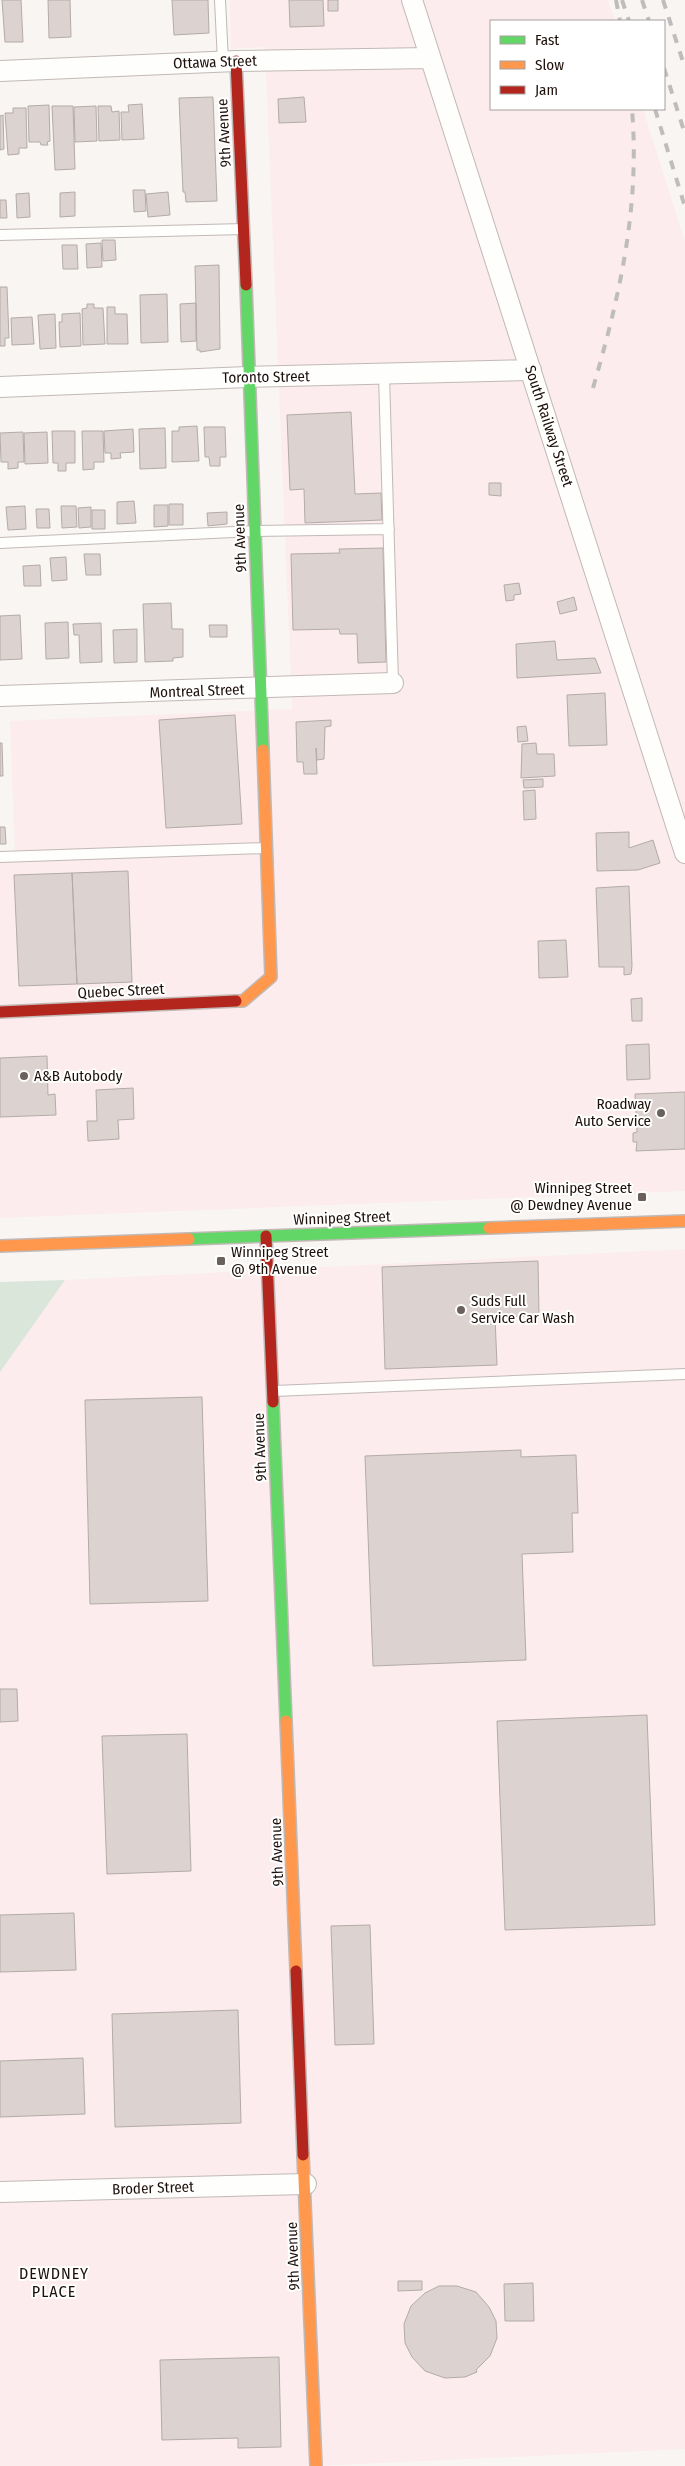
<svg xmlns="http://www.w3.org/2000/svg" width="685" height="2466" font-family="'Fira Sans Condensed',sans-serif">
	<rect width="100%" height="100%" fill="#f9f5f3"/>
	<path fill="#fcecee" d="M230,0H608L615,21H491V109H643L685,242V1191L0,1218V855L15,854L10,721L292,709L265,47L231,49Z
		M685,1249V2449L317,2466H0V1372L65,1280Z"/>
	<path fill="#d9e6d9" d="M65,1280L0,1372V1282Z"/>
	<path fill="#dcd3d0" stroke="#b3aba7" d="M2,0H21L23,42H5Z
		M48,0H70L71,37L49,38Z
		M172,0H208L209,33L174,35Z
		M289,0H323L324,26L290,27Z
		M328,0H338V11H328Z
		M213,97L217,201L186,202L185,192H183L179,98Z
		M304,97L306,122L279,123L278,99Z
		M142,104L144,139L122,140L121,112H129L128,105Z
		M49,105L50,141L47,142L48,145H41L40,142H29L28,106Z
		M52,106H73L75,169L55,170Z
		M96,106L97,141L75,142L74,107Z
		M98,106H111L112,112L119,111L120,140L99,141Z
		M13,108H26L27,148H19V154L8,155L5,113H13Z
		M3,115L4,149L0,150V116Z
		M133,190H145L146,211L134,212Z
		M75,192V216L60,217V193Z
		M168,192L170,215L148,217L146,194Z
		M29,193L30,217L17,218L16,194Z
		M0,200H6L7,218H0Z
		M102,240H115L116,260L103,261Z
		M101,243L102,267L87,268L86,244Z
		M62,245H77L78,269H63Z
		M219,265L220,349L200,352V350H197L195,266Z
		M0,287H7L9,338H5V346H0Z
		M167,294L168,342L141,343L140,295Z
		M196,303V341L181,342L180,304Z
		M87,304H94V308H103L105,344L83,345L82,309L87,308Z
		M107,307H115V314H127L128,344H107Z
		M80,313L81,346L60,347L59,322H62V314Z
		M55,314L56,348L40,349L38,315Z
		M32,317L34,344L12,345L11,318Z
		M351,412L355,494L381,493L382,520L305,523L304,489L290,490L287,415Z
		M197,426L199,461L172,462V431H179V427Z
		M204,427H225L226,457H220V466H210L209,457H205Z
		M165,428L166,468L140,469L139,429Z
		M133,429L134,452L120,453L121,458L111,459V453H105L104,431Z
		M52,431H75V463H66V471H58V463H53Z
		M82,431H103L104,462H94V469L83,470Z
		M23,432L24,462H18V468L8,469V462H1L0,433Z
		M47,432L48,463L25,464L24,433Z
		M489,483H501V496L489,495Z
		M134,501L136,523L117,524V502Z
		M169,504H183V525H169Z
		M154,505H168V526L154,527Z
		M25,506L26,529L8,530L6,507Z
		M61,506H76L77,527L62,528Z
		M91,507V527L79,528L78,508Z
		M36,509H49L50,528H37Z
		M92,510H105V529H92Z
		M227,512V524L208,526L207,513Z
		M383,548L386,662L358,663L357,634H340L339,629L293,630L291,554L340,553L339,549Z
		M84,554H100L101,575H86Z
		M66,557L67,580L52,581L50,558Z
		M40,565L41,586H24L23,566Z
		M519,583L521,594L514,595V600L506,601L504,585Z
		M574,597L577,610L560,614L557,602Z
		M171,603L172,629H183V657L173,658V661L145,662L143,604Z
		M20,615L22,659L0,660V616Z
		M68,622L69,658L46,659L45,623Z
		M101,623L102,662L80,663L79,635H74L73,624Z
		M209,625H227V637H210Z
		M137,629V662L114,663L113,630Z
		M555,641L557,660L595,658L601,673L517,678L516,644Z
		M605,693L607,745L569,746L567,695Z
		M235,715L242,824L166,828L159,720Z
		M331,720V726L325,727L324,759L317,760L316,748L317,774H304L303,762H297L296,722Z
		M526,726L528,741L518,742L517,727Z
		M0,743H2L3,776H0Z
		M536,743L537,754H554L555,776L521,778L522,744Z
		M543,779V787L524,788L523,780Z
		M535,790L536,819L524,820L523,791Z
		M0,827H5L6,844H0Z
		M629,832V848L653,840L660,863L638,870L597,871L596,833Z
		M128,871L132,982L77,984L72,873Z
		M72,873L77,984L19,986L14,875Z
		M629,886L632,966L631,974L624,975V967H599L596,888Z
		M566,940L568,977L539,978L538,941Z
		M642,998V1021H632L631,999Z
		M649,1044L650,1079L627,1080L626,1045Z
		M47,1056L48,1095L55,1094L56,1115L0,1117V1058Z
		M133,1088L134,1119L118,1120L119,1139L88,1141L87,1121H97L96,1090Z
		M685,1092V1149L636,1151L637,1142H633V1133L637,1132L635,1094Z
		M538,1261L539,1316L495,1317L497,1365L385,1369L382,1267Z
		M202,1397L208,1601L90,1604L85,1400Z
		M521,1450V1457L576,1455L578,1513H572L573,1552L522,1554L526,1660L373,1666L365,1456Z
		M0,1689H17L18,1721L0,1722Z
		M647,1715L655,1925L505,1930L497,1721Z
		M187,1734L191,1871L107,1874L102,1736Z
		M74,1913L76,1970L0,1972V1915Z
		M370,1925L374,2044L335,2045L331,1926Z
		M238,2010L241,2123L115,2127L112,2014Z
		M83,2058L85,2114L0,2117V2061Z
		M398,2281H422V2290L398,2291Z
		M533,2283L534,2321H505L504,2284Z
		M439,2286H457L476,2292L489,2307L496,2321L497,2338L490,2356L476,2370L477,2372L465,2377L445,2378L425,2371L412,2357L405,2343L404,2324L411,2306L425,2293Z
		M279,2357L281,2447L238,2448V2438L162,2440L160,2360Z"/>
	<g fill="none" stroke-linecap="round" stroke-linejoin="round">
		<defs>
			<path id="lane" d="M220,0L223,62
				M0,235L244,229
				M384,375L393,683
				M0,543L255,531L389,529
				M0,857L266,848
				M274,1391L685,1374"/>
			<path id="street" d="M412,0L685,853
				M0,71L236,61L430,58
				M0,387L248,377L531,370
				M0,696L393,683
				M0,2192L306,2184"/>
			<path id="fast" d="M246,285L263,750
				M189,1239L489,1228
				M273,1402L286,1721"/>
			<path id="slow" d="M236,1001H243L271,977L263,750
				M489,1228L685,1221
				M0,1246L189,1239
				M286,1721L296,1971
				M303,2155L316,2466"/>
			<path id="jam" d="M236,61L246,285
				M0,1012L236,1001
				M266,1236L273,1402
				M296,1971L303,2155"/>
		</defs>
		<use href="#lane" stroke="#c1b9b5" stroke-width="12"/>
		<use href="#street" stroke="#c1b9b5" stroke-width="22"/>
		<use href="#fast" stroke="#c1b9b5" stroke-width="14"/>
		<use href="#slow" stroke="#c1b9b5" stroke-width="14"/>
		<use href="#jam" stroke="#c1b9b5" stroke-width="14"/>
		<use href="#lane" stroke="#fefefd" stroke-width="10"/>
		<use href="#street" stroke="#fefefd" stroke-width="20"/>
		<use href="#fast" stroke="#63d668" stroke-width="11"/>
		<use href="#slow" stroke="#ff974d" stroke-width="11"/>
		<use href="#jam" stroke="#b3261e" stroke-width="11"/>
		<path stroke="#bebdbc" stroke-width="4" stroke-dasharray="9 9" stroke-linecap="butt" d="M616,0L620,21
			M622,0L629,21
			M642,0L649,21
			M663,0L685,68
			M664,68L685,134
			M655,109L685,207
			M593,388C620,295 640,207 632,109"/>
	</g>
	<g fill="#6a605c" stroke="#fff" stroke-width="2">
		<circle cx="24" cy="1076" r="5"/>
		<circle cx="661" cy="1113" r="5"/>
		<rect x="637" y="1192" width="10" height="10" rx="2.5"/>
		<rect x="216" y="1256" width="10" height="10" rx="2.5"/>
		<circle cx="461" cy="1310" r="5"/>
	</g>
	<g text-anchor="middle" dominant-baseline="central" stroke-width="4" stroke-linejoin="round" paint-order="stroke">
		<g font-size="15" fill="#1d100a" stroke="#fff">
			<text transform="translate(215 62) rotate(-2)">Ottawa Street</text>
			<text transform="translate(224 133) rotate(-93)">9th Avenue</text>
			<text transform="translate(266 377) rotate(-1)">Toronto Street</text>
			<text transform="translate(549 426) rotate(72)">South Railway Street</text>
			<text transform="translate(240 538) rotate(-92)">9th Avenue</text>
			<text transform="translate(197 691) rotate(-2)">Montreal Street</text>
			<text transform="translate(121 991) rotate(-3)">Quebec Street</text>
			<text transform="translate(342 1218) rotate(-2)">Winnipeg Street</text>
			<text transform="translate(260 1447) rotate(-92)">9th Avenue</text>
			<text transform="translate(277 1852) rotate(-92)">9th Avenue</text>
			<text transform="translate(153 2188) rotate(-2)">Broder Street</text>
			<text transform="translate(293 2256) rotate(-92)">9th Avenue</text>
		</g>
		<g font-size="15" fill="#1d100a" stroke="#fff" text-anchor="start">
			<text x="34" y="1076">A&amp;B Autobody</text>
			<text x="651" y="1104" text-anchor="end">Roadway<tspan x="651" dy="17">Auto Service</tspan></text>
			<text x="632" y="1188" text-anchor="end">Winnipeg Street<tspan x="632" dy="17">@ Dewdney Avenue</tspan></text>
			<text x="231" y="1252">Winnipeg Street<tspan x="231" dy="17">@ 9th Avenue</tspan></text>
			<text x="471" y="1301">Suds Full<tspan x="471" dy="17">Service Car Wash</tspan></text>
		</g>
		<g font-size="16" letter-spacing="1" fill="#1d100a" stroke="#fff">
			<text x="54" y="2273">DEWDNEY<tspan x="54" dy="18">PLACE</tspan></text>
		</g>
	</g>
	<rect x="490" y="20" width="175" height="90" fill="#ffffff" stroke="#a59f9d"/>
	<rect x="500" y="36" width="25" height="8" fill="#63d668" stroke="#a59f9d"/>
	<text x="535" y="45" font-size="15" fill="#1d100a">Fast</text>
	<rect x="500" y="61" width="25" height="8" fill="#ff974d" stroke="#a59f9d"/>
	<text x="535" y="70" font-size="15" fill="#1d100a">Slow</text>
	<rect x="500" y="86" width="25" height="8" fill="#b3261e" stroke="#a59f9d"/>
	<text x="535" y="95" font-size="15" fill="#1d100a">Jam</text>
</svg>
